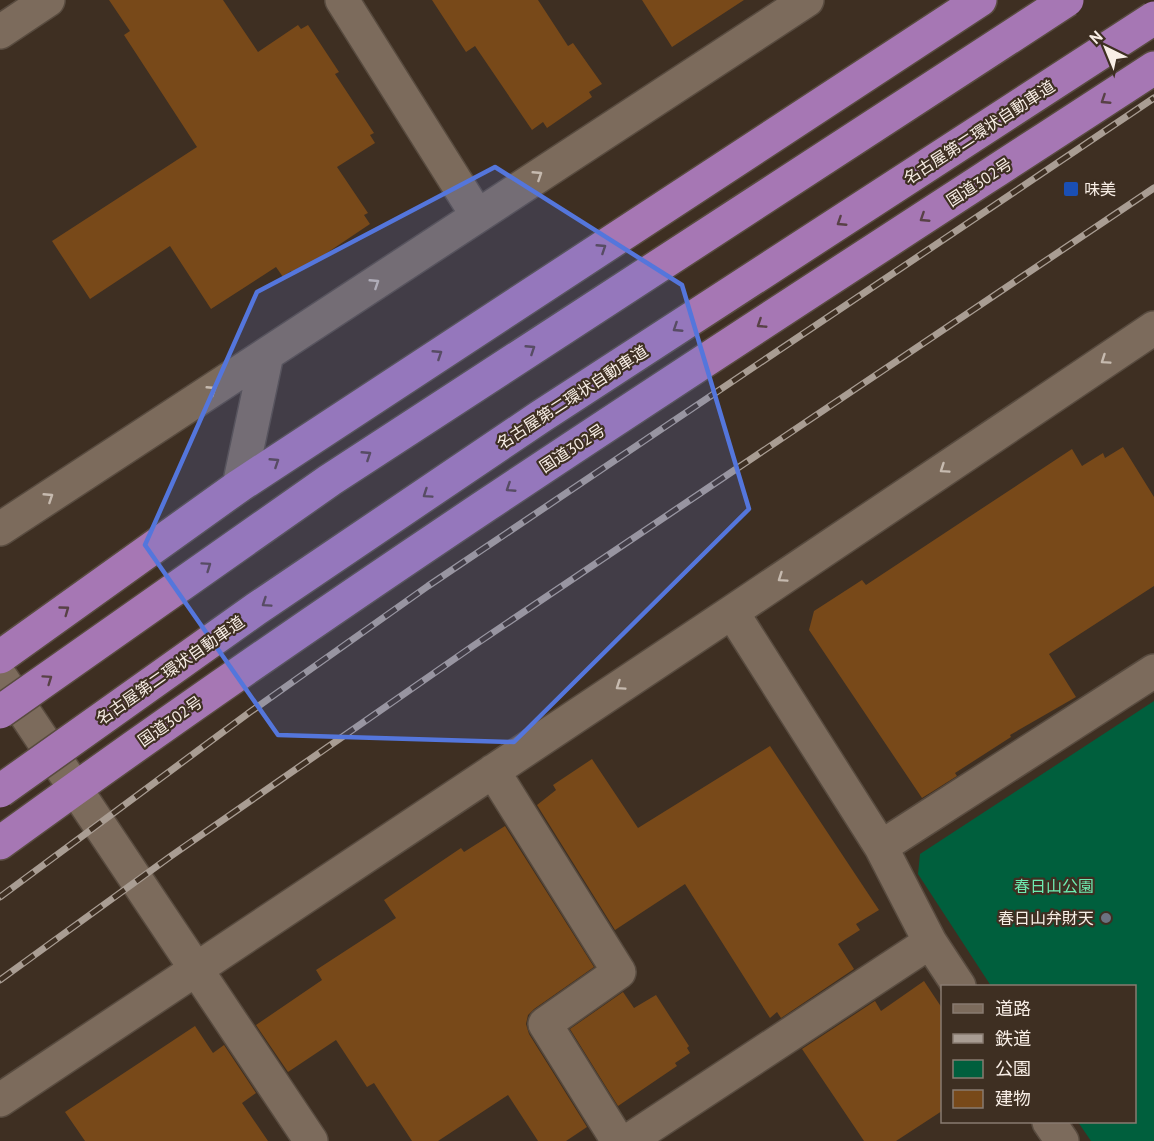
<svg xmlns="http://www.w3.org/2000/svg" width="1154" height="1141" font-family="'PT Sans','Noto Sans JP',sans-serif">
	<rect width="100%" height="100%" fill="#3e2f22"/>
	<path fill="#005f3d" d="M1154,701V1141H1091L1078,1122H1134V986H991L918,874L920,854Z"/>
	<path fill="#784919" d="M109,0H223L258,52L298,25L301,29L308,25L339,72L335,74L374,133L370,135L375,143L337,167L368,213L364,215L370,224L294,275L291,271L283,277L276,267L211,309L170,246L90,299L52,241L197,147L124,35L130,31Z
		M432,0H538L568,46L573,43L602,84L589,92L592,97L547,128L543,122L532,130L475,46L466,52Z
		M642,0H744L672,47Z
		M1123,447L1154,497V586L1049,654L1076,697L1010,735L1011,737L955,773L957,776L922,798L809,630L814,611L862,580L866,585L1072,449L1082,466L1103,453L1105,458Z
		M770,746L879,910L856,924L860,930L838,944L854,969L781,1018L777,1012L770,1018L685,884L615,930L537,805L556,790L553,785L592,759L638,828Z
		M505,826L594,967L534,1009L528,1015L526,1024L529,1034L587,1127L566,1141H538L508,1095L438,1141H412L374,1083L367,1087L336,1040L288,1072L256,1025L322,980L316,970L396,918L384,900L461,848L464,852Z
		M924,981L942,1008V1111L896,1141H864L802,1049L875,1001L881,1011Z
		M623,992L634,1008L656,995L689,1046L687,1048L690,1053L675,1063L677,1066L618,1106L570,1029Z
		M195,1026L213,1053L224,1045L256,1093L242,1103L268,1141H85L65,1112Z"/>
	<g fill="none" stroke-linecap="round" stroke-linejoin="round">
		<defs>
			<path id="minor" d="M342,0L477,215
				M0,32L48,0
				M239,486L267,354
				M0,529L807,0
				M732,612L881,847L930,942L959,986
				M0,676L311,1141
				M493,771L619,972L545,1024L618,1141
				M881,847L1154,671
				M0,1100L732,612L1154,328
				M1049,1122L1062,1141
				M628,1141L930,942"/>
			<path id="highway" d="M0,657L239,486L980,0
				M0,843C375,570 766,321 1154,68"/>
		</defs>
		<use href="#minor" stroke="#584b3f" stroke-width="36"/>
		<use href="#highway" stroke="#584b3f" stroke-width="36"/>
		<use href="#minor" stroke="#7c6b5c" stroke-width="33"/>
		<use href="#highway" stroke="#a677b4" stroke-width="33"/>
		<defs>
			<path id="rail" d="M0,897L250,712L428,586L1154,98
				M0,980L171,856L473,646L1154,188"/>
		</defs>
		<use href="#rail" stroke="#a99d93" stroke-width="7"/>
		<use href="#rail" stroke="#3e2f22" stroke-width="4.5" stroke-dasharray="14" stroke-linecap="butt"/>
		<defs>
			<path id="highway-bridge" d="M0,712L330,480L1067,0
				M0,791L256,609L540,417L1154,18"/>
		</defs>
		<use href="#highway-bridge" stroke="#584b3f" stroke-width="36" stroke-linecap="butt"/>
		<use href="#highway-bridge" stroke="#a677b4" stroke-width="33"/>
	</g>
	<defs><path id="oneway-chevron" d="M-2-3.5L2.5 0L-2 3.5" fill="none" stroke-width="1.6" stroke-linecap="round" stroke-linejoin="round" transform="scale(1.5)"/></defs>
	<g stroke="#584146">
		<use href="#oneway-chevron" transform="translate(1105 100) rotate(147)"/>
		<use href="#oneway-chevron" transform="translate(924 218) rotate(147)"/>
		<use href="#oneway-chevron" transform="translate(841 222) rotate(147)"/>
		<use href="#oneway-chevron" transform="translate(602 248) rotate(-33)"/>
		<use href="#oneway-chevron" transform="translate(761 324) rotate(147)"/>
		<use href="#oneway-chevron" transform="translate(677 328) rotate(147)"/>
		<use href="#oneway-chevron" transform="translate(531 349) rotate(-33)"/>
		<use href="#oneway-chevron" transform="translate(438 354) rotate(-33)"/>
		<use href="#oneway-chevron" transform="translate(367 455) rotate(-33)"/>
		<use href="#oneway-chevron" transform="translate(275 462) rotate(-33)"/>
		<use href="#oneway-chevron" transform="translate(510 488) rotate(147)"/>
		<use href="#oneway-chevron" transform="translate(427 494) rotate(146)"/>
		<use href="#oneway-chevron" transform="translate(207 566) rotate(-35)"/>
		<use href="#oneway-chevron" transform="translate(266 603) rotate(146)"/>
		<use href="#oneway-chevron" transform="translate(65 610) rotate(-36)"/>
		<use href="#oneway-chevron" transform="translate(48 679) rotate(-35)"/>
	</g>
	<g stroke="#c6baaf">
		<use href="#oneway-chevron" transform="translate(538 175) rotate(-33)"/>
		<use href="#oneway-chevron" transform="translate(375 283) rotate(-33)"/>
		<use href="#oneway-chevron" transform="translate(1105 360) rotate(146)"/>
		<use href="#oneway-chevron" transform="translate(212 390) rotate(-33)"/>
		<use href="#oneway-chevron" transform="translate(944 469) rotate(146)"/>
		<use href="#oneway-chevron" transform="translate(49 497) rotate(-33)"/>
		<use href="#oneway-chevron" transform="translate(782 578) rotate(146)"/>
		<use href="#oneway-chevron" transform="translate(620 686) rotate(146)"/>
	</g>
	<path fill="#5476dc" fill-opacity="0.2" stroke="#5476dc" stroke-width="4.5" stroke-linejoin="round" d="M495,167L682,285L749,509L514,742L278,735L145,545L257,292Z"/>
	<rect fill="#1a4fb4" stroke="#3e2f22" stroke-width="2" x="1063" y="181" width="16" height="16" rx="3"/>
	<circle fill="#6b7280" stroke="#3e2f22" stroke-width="2" cx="1106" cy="918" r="6"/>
	<g text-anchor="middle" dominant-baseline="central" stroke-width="4.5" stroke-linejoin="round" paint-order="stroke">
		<g font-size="16" fill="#f8eee6" stroke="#3e2f22">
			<text transform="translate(979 132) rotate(-33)">名古屋第二環状自動車道</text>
			<text transform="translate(979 182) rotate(-33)">国道302号</text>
			<text transform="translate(572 397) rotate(-33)">名古屋第二環状自動車道</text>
			<text transform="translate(572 448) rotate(-33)">国道302号</text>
			<text transform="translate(170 670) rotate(-35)">名古屋第二環状自動車道</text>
			<text transform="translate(170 721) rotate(-35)">国道302号</text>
		</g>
		<g font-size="16" fill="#f8eee6" stroke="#3e2f22" text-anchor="start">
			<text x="1084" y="189">味美</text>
			<text x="1094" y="918" text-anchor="end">春日山弁財天</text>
		</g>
		<g font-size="16" fill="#6fecb1" stroke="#3e2f22">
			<text x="1054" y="886">春日山公園</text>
		</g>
	</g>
	<rect x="941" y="985" width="195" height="138" fill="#3e2f22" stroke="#887b70" stroke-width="1.5"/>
	<rect x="953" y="1004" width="30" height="9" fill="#7c6b5c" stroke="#887b70" stroke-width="1.5"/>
	<text x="995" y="1015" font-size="18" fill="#f8eee6">道路</text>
	<rect x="953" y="1034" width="30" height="9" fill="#a99d93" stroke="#887b70" stroke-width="1.5"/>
	<text x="995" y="1045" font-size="18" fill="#f8eee6">鉄道</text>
	<rect x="953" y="1060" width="30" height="18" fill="#005f3d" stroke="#887b70" stroke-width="1.5"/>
	<text x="995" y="1075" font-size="18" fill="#f8eee6">公園</text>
	<rect x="953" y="1090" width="30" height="18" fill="#784919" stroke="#887b70" stroke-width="1.5"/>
	<text x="995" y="1105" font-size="18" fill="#f8eee6">建物</text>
	<g transform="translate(1106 48) rotate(317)" stroke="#3e2f22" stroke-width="4.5" paint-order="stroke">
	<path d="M0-4.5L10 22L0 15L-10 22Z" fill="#f8eee6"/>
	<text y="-9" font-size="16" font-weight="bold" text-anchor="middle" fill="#f8eee6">N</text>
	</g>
</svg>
